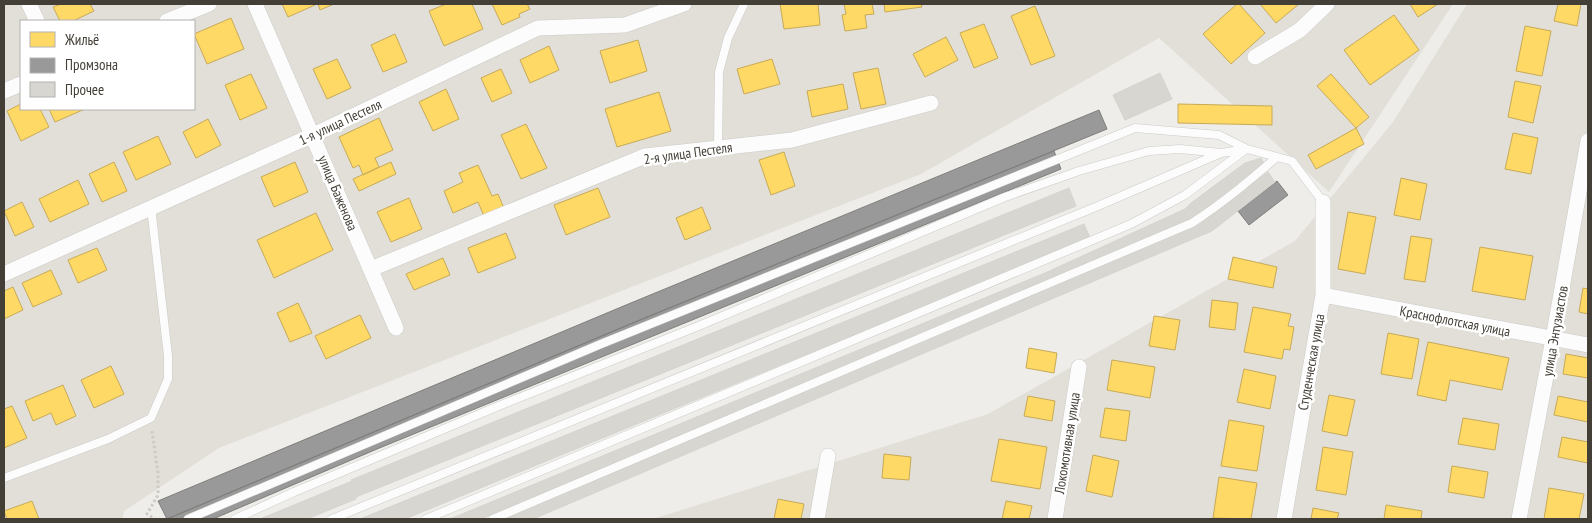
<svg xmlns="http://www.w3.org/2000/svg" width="1592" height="523" font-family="'PT Sans Narrow',sans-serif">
	<rect width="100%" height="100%" fill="#eeede9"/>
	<path fill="#e1dfd7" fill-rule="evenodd" d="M4,4H1453L1329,192L1159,38L921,174L219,448L124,511L122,519H4ZM21,21H194V109H21Z
		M1467,4H1588V519H653L988,414L1295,241L1393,122Z"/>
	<path fill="#ffd966" stroke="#c7aa58" d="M61,4H90L94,11L73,21H60L53,7Z
		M282,4H314L315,5L288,17Z
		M318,4H334L320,10Z
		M446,4H472L483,29L444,46L429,11Z
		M492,4H527L530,9L519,14L520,17L502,25Z
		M780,4H818L820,25L784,29Z
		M844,4H872L874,14L865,15L867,28L845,31L842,15L846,14Z
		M884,4H921L922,7L885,12Z
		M1237,4H1239L1265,33L1231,64L1203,34Z
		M1260,4H1299L1276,23Z
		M1410,4H1438L1418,17Z
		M1558,4H1581L1577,26L1554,21Z
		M1035,6L1055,56L1031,65L1011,16Z
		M1394,15L1419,50L1370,85L1344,50Z
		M231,18L244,49L207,64L194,34Z
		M984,24L998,58L974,68L960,33Z
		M1525,26L1551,31L1542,76L1516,71Z
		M395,34L407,62L383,72L371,45Z
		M946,37L958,60L925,77L913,54Z
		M638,40L647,71L610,83L600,51Z
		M549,46L559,70L530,83L520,60Z
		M337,59L351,88L327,99L313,69Z
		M772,59L780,84L744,94L737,69Z
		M878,68L886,104L861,109L853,73Z
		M501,69L512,93L492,102L481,78Z
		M251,74L267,108L240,120L225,85Z
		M1331,74L1369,117L1356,128L1317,86Z
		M1515,81L1541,86L1533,123L1508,117Z
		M843,84L848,109L812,117L807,91Z
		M446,89L459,119L433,131L419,102Z
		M659,92L671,131L617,147L605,109Z
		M21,104V109H40L49,127L21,141L7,111Z
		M1178,104L1272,106V125L1178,123Z
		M49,109H85L55,122Z
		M379,118L393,150L375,158L379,167L363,175L359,165L353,168L339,137Z
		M208,119L221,145L196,158L183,132Z
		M526,124L547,168L521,179L501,135Z
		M1356,128L1364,144L1316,169L1308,155Z
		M1513,133L1538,138L1531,174L1505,169Z
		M158,136L171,164L136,180L123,152Z
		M784,152L795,186L771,195L759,160Z
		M114,162L127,191L102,202L89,174Z
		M295,162L308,192L274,207L261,177Z
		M391,162L396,174L359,191L353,179Z
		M478,165L492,196L498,194L504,208L484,216L478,202L453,213L444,191L463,182L459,173Z
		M1401,178L1427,184L1420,220L1394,215Z
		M78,180L89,204L50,222L39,199Z
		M598,188L610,217L566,235L554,205Z
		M409,198L422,229L391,242L377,212Z
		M22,202L34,227L15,236L4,211Z
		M702,207L711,229L685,240L676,218Z
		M1348,212L1376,217L1365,274L1338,269Z
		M316,213L333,250L274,278L257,240Z
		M506,233L516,258L478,273L468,248Z
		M1411,236L1432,239L1425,282L1404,279Z
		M1480,247L1533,256L1525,300L1472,291Z
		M97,248L107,270L78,283L68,260Z
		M1233,257L1277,267L1273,288L1228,279Z
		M443,258L450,275L414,290L406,274Z
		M51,270L62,294L33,307L22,283Z
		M13,287L23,310L4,319V291Z
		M1583,288L1588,289V314L1579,312Z
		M1212,300L1238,303L1235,330L1209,327Z
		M298,303L312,333L290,342L277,313Z
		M1253,307L1291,314L1288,326L1294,327L1290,350L1284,349L1282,359L1244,352Z
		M360,315L371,338L326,359L315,336Z
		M1154,316L1180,320L1175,350L1149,346Z
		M1388,333L1419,339L1412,379L1381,374Z
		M1428,342L1509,358L1502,390L1450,380L1446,401L1417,395Z
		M1029,348L1057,353L1054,373L1026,368Z
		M1566,354L1588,358V378L1563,374Z
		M1112,360L1155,367L1150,398L1107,390Z
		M111,366L124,394L94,408L81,380Z
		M1244,369L1276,376L1270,409L1237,402Z
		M63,385L76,416L56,425L51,413L33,421L25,401Z
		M1329,395L1355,400L1347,436L1322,431Z
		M1028,396L1055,401L1052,421L1024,416Z
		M1558,396L1588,402V422L1554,415Z
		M12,406L27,438L4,448V409Z
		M1105,408L1130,411L1126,441L1100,437Z
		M1463,418L1499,424L1495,450L1458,444Z
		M1229,420L1264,426L1257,471L1221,466Z
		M1562,437L1588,442V463L1558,457Z
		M999,439L1047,447L1040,489L991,481Z
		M1323,447L1353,452L1346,495L1316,490Z
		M884,454L911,457L909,480L882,478Z
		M1093,455L1119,461L1112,497L1086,491Z
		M1452,466L1488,472L1484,498L1448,492Z
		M1219,477L1257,483L1251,519L1213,518Z
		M1549,488L1584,494L1579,519H1544Z
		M778,499L804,504L801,519H774Z
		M32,501L39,519H7L4,511Z
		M1006,501L1032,506L1029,519H1002Z
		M1386,505L1422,511L1421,519H1384Z
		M1313,508L1339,513L1337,519H1311Z"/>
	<path fill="#999" stroke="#7f7e7b" d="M1099,110L1107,129L635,322L167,519L158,501L626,305Z
		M1054,151L1061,169L377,449L213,519H167L635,322Z
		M1277,181L1288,195L1249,225L1238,211Z"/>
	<path fill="#d8d6d1" stroke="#d6d4cf" d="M1160,73L1172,99L1125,120L1113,95Z
		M1261,158L1265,165L1196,216L1035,288L481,519H450L1045,273L1185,209L1191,203L1245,163Z
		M1268,172L1275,182L1212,231L533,519H504L1201,221Z
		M1069,188L1076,206L356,497V499L307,519H260L352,481L351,480Z
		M1084,224L1090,238L405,519H360Z"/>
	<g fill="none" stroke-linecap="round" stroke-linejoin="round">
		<defs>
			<path id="lane" d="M718,147L719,72L728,38L744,4
				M4,478L108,439L151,418L168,379V356L151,207
				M188,519L601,344L1135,128L1219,135L1247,149L1292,161L1323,202
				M235,519L294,492L501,405L701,325L1005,197L1079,171L1149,151L1180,149L1221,153
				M332,519L1098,206L1221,153L1247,149
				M426,519L1131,224L1185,195L1245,150
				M493,519L1192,223C1222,204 1250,180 1277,157"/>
			<path id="street" d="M29,4L37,21
				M255,4L396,328
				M167,21L209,4
				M1255,57L1300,30L1327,4
				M4,91L21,84
				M371,269L645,156L792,140L931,103
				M4,274L313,135L538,28L625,25L684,4
				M1323,295L1588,345
				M817,519L828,456
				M1055,519L1079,367
				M1284,519L1323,295V202
				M1519,519L1553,339L1588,141"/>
		</defs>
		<use href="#lane" stroke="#cccbc7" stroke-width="9"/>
		<use href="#street" stroke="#cccbc7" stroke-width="16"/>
		<path stroke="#cccbc7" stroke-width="3" stroke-dasharray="2.5 2.5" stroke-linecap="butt" d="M152,431L158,473V495L147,514L155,519"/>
		<use href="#lane" stroke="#fcfcfc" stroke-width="8"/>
		<use href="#street" stroke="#fcfcfc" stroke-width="15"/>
	</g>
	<g text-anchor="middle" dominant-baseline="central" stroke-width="5" stroke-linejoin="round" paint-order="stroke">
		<g font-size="14" fill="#433e36" stroke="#fff">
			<text transform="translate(340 122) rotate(-25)">1-я улица Пестеля</text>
			<text transform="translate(688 153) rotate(-8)">2-я улица Пестеля</text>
			<text transform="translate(338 193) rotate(67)">улица Баженова</text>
			<text transform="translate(1455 321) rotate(11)">Краснофлотская улица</text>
			<text transform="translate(1555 331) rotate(-80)">улица Энтузиастов</text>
			<text transform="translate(1311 362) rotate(-80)">Студенческая улица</text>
			<text transform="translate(1067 443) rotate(-81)">Локомотивная улица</text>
		</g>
	</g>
	<rect width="1592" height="523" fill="none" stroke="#433e36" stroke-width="10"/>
	<rect x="20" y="20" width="175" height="90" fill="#ffffff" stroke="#b4b2af"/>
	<rect x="30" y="32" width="25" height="15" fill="#ffd966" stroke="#b4b2af"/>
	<text x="65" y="45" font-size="15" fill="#433e36">Жильё</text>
	<rect x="30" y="58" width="25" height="15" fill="#999999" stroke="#b4b2af"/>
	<text x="65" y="70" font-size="15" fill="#433e36">Промзона</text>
	<rect x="30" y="82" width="25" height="15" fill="#d8d6d1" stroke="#b4b2af"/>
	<text x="65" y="95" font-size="15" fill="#433e36">Прочее</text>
</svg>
